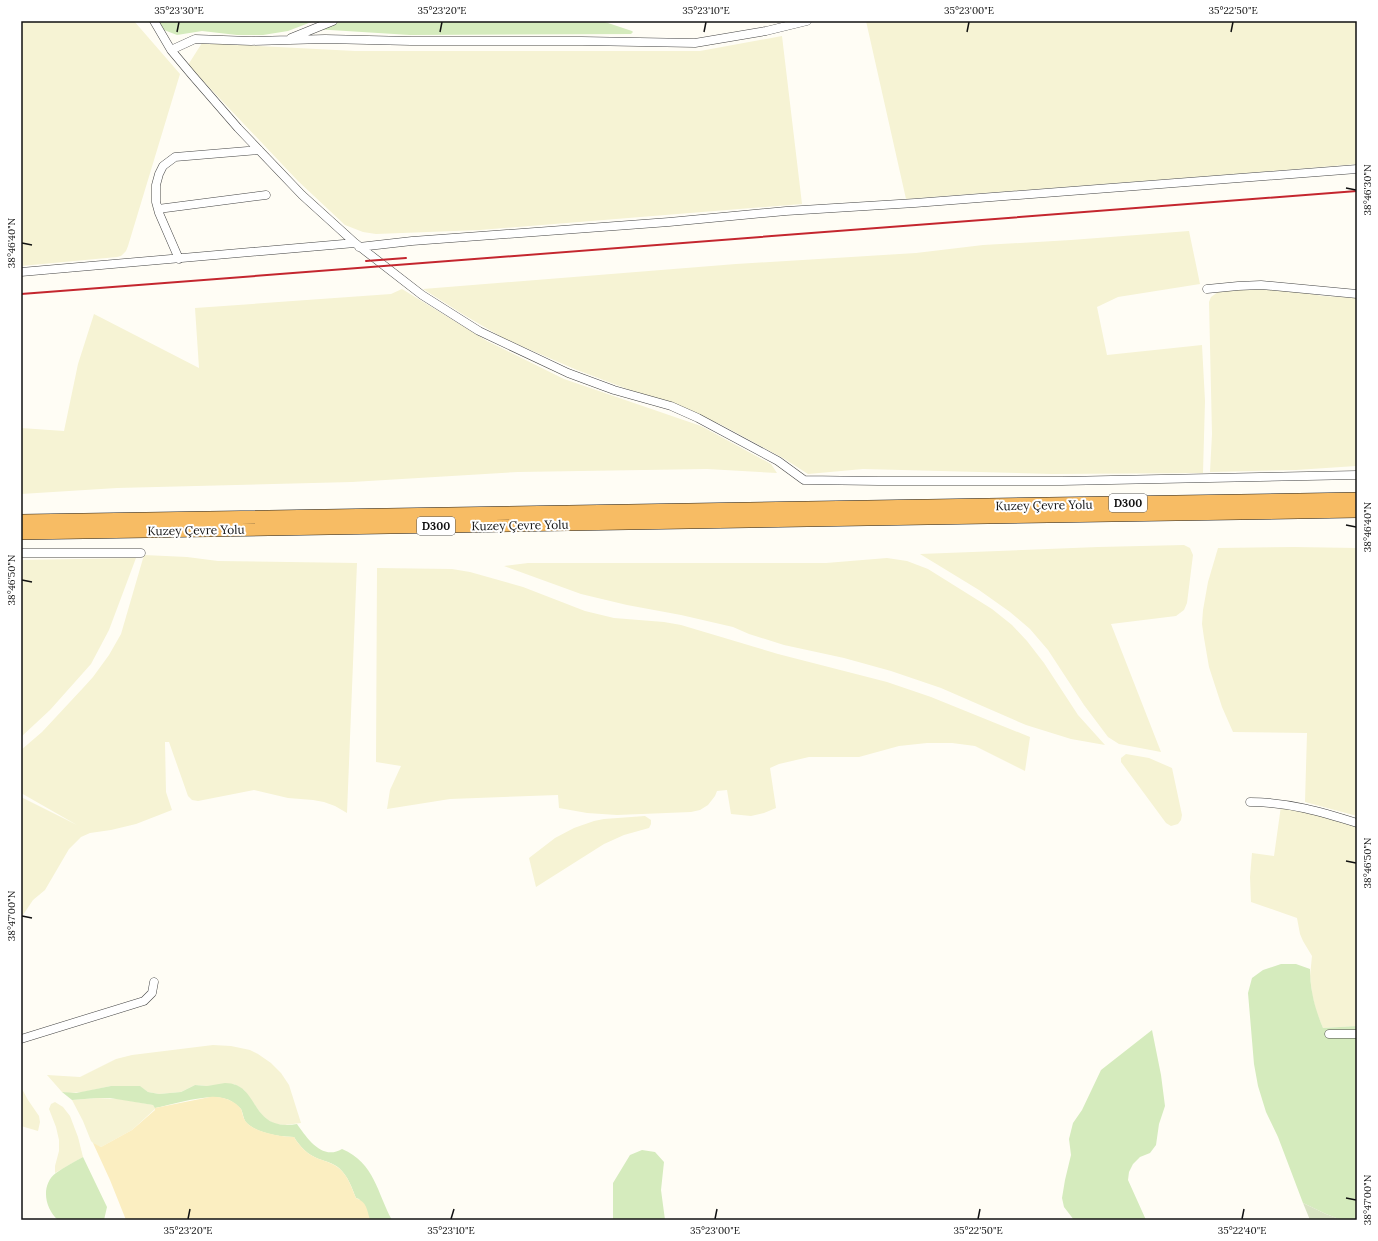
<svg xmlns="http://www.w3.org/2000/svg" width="1378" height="1241" font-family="Lora,serif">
	<rect width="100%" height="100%" fill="#fffdf5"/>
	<path fill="#f6f3d4" d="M21,21H134L180,74L128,246L126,251L121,256L117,257L21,266Z
		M866,21H1357V164L1261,172L906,199Z
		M782,36L802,204L480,230L376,234L363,232L345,225L298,181L188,65L202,43L355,51H700Z
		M1189,231L1200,284L1118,297L1097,307L1107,355L1202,345L1205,401L1203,473L1052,474L863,469L808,474L783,458L720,424L577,370L505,339L464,315L423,289L736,264L916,253L983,245L1071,240Z
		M402,289L487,341L564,379L701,426L771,464L777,473L707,469L518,472L352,482L117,488L21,494V428L64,431L78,364L94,314L199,368L195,308L391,294Z
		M1266,289L1308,293L1322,296L1357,298V465L1356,466L1296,470L1210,472L1212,434L1209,302L1211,297L1218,292L1236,290Z
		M1184,545L1190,548L1193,555L1187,603L1184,610L1176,616L1111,624L1161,752L1119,744L1108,737L1084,705L1048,650L1030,629L1010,612L979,590L920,554L1098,547Z
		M1294,547L1357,548V816L1305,802L1307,733L1233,732L1222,707L1209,667L1204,638L1202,624L1203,610L1208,582L1218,548Z
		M144,555L187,557L218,561L357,563L347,813L335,806L324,802L313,800L288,798L254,790L198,801L192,800L188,796L169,742H165L166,792L172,810L136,824L111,830L90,833L81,837L69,849L45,890L33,900L21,918V797L77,825L21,793V750L42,732L83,688L93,677L109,655L121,634Z
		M136,558L109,630L91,664L50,710L21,737V560Z
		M887,558L907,561L928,569L992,609L1012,625L1027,641L1044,663L1078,715L1105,745L1071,739L1026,725L941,688L891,671L844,658L784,645L749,634L733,627L681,615L627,605L581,594L504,566L528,563H826Z
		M377,568L452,569L470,572L523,587L585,611L614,618L664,622L681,625L778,654L887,682L931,697L1030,737L1025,771L975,746L952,743H927L899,746L859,757H809L779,764L770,768L776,808L764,813L751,816L731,814L727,790L717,791L715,796L708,805L700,810L691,812L617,815L587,813L559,808L558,795L450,799L387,809L390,790L401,766L376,762Z
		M1126,754L1149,758L1172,768L1182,815L1181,820L1178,824L1171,826L1166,823L1121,762V758Z
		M1281,806L1357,826V1026L1323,1028L1316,1011L1312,994L1310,976L1312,956L1303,941L1300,934L1297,918L1251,902L1250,877L1252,853L1274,856Z
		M645,816L651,820V824L649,828L624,835L604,844L536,887L529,858L555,838L574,828L594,821L604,819Z
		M213,1045L231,1046L250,1050L258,1054L271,1063L281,1073L289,1085L301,1123L285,1125L275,1124L268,1120L262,1115L244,1090L234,1084L207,1086L195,1085L181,1092L159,1094L148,1092L139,1086H111L83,1092L69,1093L62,1092L47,1075L80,1077L116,1059L132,1055Z
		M21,1087L28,1100L39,1116L40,1122L38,1131L21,1126Z
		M97,1098L120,1099L153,1105L155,1107V1109L132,1130L101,1147L95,1145L91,1141L83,1121L72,1100Z
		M55,1102L63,1107L70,1116L78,1137L83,1157L55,1173V1166L59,1151V1140L56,1127L49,1109L51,1104Z"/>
	<path fill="#d5ebbd" d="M157,21H314L288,31L263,35H237L202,31L177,35L164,30Z
		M334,21H602L632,31L633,32L631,34L410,35L314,29Z
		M1281,964H1296L1310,969C1310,990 1315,1009 1323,1028L1357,1026V1220L1339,1219L1326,1214L1303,1203L1278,1137L1266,1112L1258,1086L1254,1064L1248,993L1252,978L1263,970Z
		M1152,1030L1161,1075L1165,1106L1159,1124L1156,1145L1150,1153L1140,1157L1133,1164L1129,1172L1128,1180L1146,1220H1074L1064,1207L1062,1198L1065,1180L1071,1155L1069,1139L1073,1123L1082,1110L1101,1070Z
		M225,1083C261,1083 248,1132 297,1124C307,1138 322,1161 342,1149C375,1163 377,1193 392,1220H370L359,1199L356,1198C352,1188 348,1176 339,1168C333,1163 327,1162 319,1159C308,1155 300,1147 294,1137C280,1137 254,1133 245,1121C243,1117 243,1113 241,1109C237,1105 231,1100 226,1099C209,1093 174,1104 155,1108L153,1105L110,1098H97L72,1100L62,1092L76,1093L111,1086H140L148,1092L159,1094L181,1092L195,1085L207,1086Z
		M642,1150L655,1152L664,1162L661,1190L665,1220H613V1183L630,1155Z
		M83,1157L107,1207L104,1220H58C45,1209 40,1185 56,1173C64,1167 74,1162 83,1157Z"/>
	<path fill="#fbeec1" d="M210,1097C221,1096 234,1100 241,1109C243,1114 243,1119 247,1123C257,1133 281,1137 294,1137C300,1147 308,1155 319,1159C328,1162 335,1164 341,1170C349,1178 352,1189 356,1198C367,1202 367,1210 370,1220H126L110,1180L93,1143L101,1147L132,1130L155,1110V1108Z"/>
	<path fill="#d9e3c4" d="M1303,1203L1326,1214L1342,1220H1310Z"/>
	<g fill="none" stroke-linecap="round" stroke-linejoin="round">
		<defs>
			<path id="minor" d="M154,21L171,50L192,75L238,128L302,195L355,243L422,295L479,331L568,373L614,390L671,406L698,418L778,461L804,480L878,481H1062L1357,475
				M291,38L333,21
				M171,50L195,39L251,41L325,39L411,41H582L695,43L766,31L807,21
				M158,209L266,195
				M359,247L412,241L669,222L786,211L915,203L1357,169
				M179,259L159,213L156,202V185L159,174L163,166L175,157L259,150
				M21,272L355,243
				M1207,289L1238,286L1261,285L1357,294
				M21,553H141
				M1250,802C1288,802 1322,812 1357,823
				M1329,1034H1357
				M21,1039L144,1001L152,993L154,982"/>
			<path id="trunk" d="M21,521L1357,499
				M21,533L1357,511"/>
		</defs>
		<use href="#minor" stroke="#444" stroke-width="9"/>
		<use href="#trunk" stroke="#222" stroke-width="14"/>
		<use href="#minor" stroke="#fff" stroke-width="8"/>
		<use href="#trunk" stroke="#f7bc64" stroke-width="13"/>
		<path stroke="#c4262e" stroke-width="2" d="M366,261L406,258
			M21,294L1357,191"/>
	</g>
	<path fill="none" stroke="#111" stroke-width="1.5" d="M177,32L179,22M440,32L442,22M704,32L706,22M967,32L969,22M1231,32L1233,22M1346,188L1356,190M22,243L32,245M1346,525L1356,527M22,580L32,582M1346,861L1356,863M22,916L32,918M1346,1198L1356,1200M188,1219L190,1209M451,1219L454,1209M715,1219L717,1209M978,1219L980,1209M1242,1219L1244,1209"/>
	<g text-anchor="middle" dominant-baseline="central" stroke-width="4" stroke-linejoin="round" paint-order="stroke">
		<g fill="#fff" stroke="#585858" stroke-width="1">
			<rect x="1109" y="494" width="38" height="18" rx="3"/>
			<rect x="417" y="517" width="38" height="18" rx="3"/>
		</g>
		<g font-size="11" font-weight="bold" fill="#111">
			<text x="1128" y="503">D300</text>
			<text x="436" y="526">D300</text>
		</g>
		<g font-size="12" fill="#111" stroke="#fff">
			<text transform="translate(1044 505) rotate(-1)">Kuzey Çevre Yolu</text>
			<text transform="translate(520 525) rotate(-1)">Kuzey Çevre Yolu</text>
			<text transform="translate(196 530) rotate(-1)">Kuzey Çevre Yolu</text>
		</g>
	</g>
	<rect width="1378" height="1241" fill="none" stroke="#ffffff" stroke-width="44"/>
	<rect x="22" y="22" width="1334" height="1197" fill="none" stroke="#111" stroke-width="1.5"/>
	<g font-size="10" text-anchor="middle" fill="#111">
		<text x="179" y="14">35°23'30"E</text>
		<text x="442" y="14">35°23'20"E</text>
		<text x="706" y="14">35°23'10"E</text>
		<text x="969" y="14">35°23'00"E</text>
		<text x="1233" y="14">35°22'50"E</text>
		<text transform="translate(1367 190) rotate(-90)" y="4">38°46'30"N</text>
		<text transform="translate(11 243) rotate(-90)" y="4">38°46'40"N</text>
		<text transform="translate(1367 527) rotate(-90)" y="4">38°46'40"N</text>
		<text transform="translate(11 580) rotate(-90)" y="4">38°46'50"N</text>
		<text transform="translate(1367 863) rotate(-90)" y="4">38°46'50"N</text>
		<text transform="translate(11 916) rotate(-90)" y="4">38°47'00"N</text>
		<text transform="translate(1367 1200) rotate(-90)" y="4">38°47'00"N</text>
		<text x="188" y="1234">35°23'20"E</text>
		<text x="451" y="1234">35°23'10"E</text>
		<text x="715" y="1234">35°23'00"E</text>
		<text x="978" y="1234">35°22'50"E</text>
		<text x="1242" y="1234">35°22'40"E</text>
	</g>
</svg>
